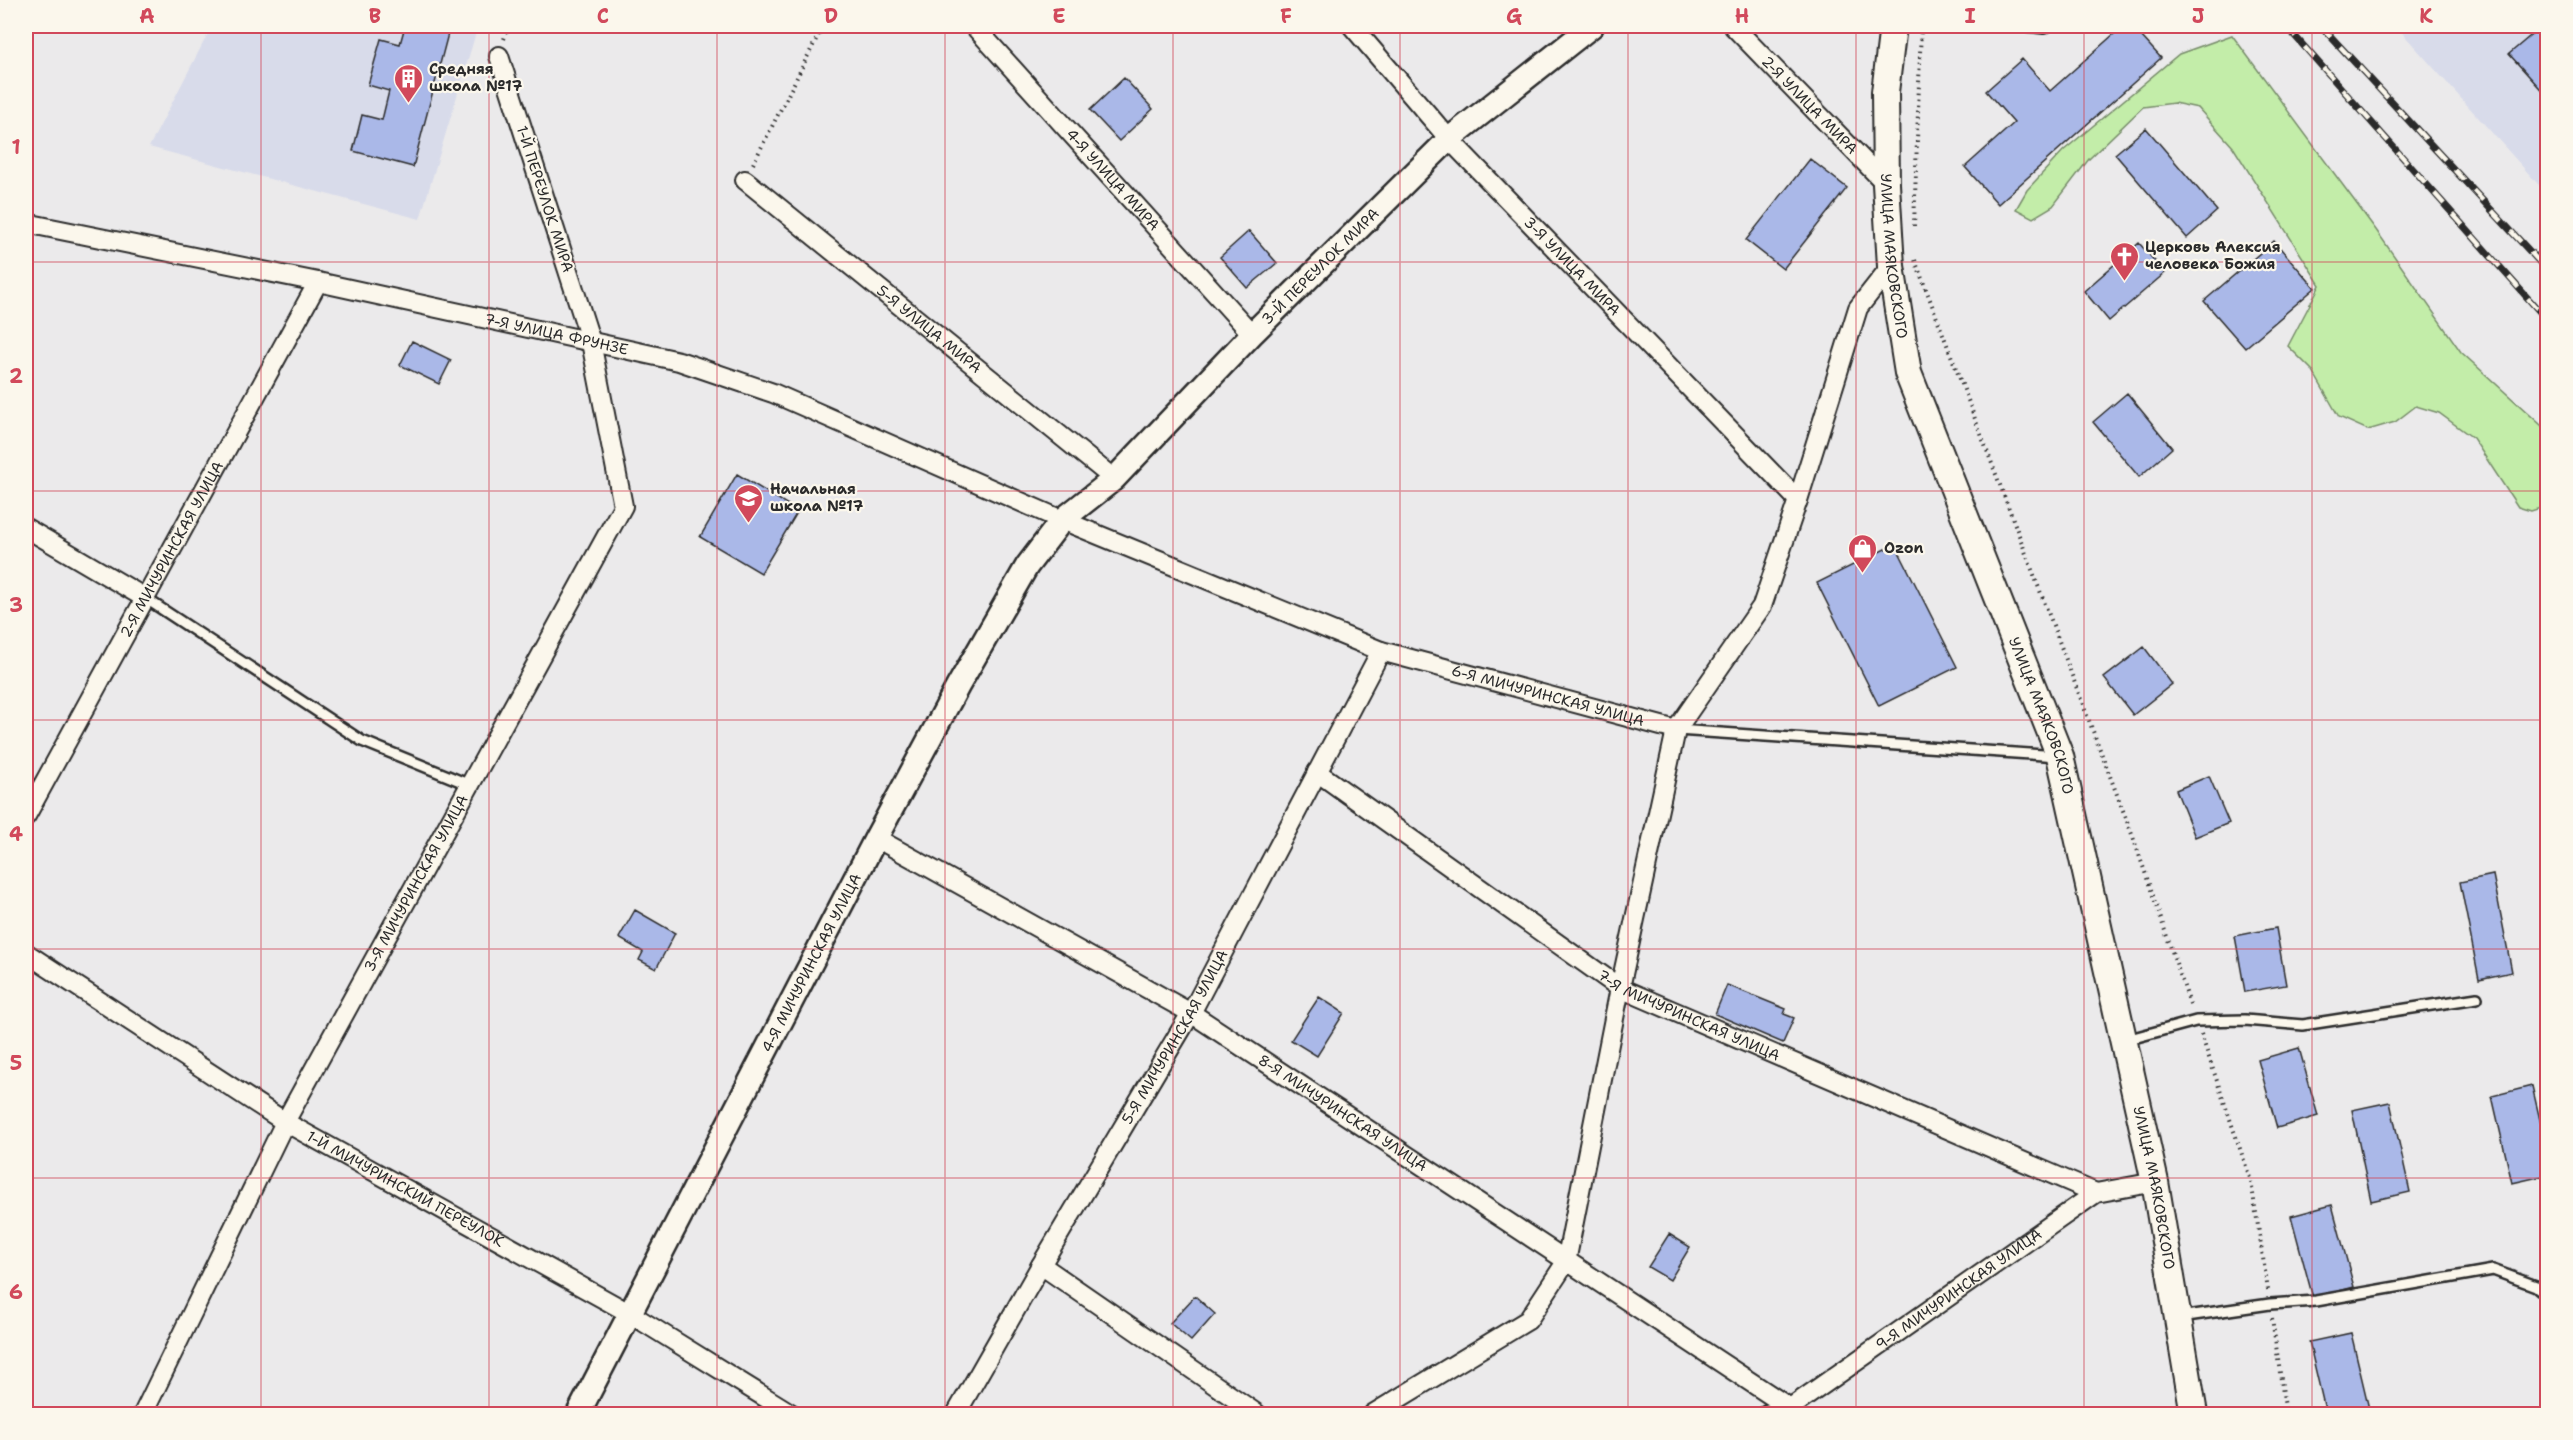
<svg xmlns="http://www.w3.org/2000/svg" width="2573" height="1440" font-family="'Shantell Sans',sans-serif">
	<rect width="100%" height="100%" fill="#ebeaeb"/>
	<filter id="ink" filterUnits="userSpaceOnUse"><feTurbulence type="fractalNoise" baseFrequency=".0167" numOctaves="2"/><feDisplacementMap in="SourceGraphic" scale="12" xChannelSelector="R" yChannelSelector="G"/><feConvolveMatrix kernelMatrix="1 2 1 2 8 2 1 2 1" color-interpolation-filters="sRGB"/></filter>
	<g filter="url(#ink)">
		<path fill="#d8dbea" d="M212,26H478L420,219L149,147Z
			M2396,26H2547V194Z"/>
		<path fill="#c3eda9" stroke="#778c6a" stroke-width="1.5" d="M2232,35L2376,230L2461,352L2542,426L2547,441V506L2531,511L2518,507L2473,438L2439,413L2416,406L2395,422L2368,430L2339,417L2312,370L2288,346L2320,285L2233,147L2198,108L2174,103L2143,107L2089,159L2053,206L2033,218L2016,209L2027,190L2063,151L2179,54Z"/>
		<path fill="#aab8e8" stroke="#2b2b2b" stroke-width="1.5" d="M405,26H450L413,167L353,151L362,115L382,120L389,91L368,85L381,39L400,44Z
			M2123,26H2132L2161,58L1998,204L1965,167L2014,123L1986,91L2022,59L2050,91Z
			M2542,26H2548V97L2509,54Z
			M1124,78L1153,109L1119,141L1090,110Z
			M2146,128L2217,211L2187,238L2115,154Z
			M1810,159L1847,188L1783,269L1746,240Z
			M1249,231L1277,263L1247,288L1220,257Z
			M2274,241L2315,288L2245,348L2204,301Z
			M2139,243L2165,273L2109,321L2084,291Z
			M412,341L451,360L439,384L400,365Z
			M2127,393L2172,448L2139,477L2093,422Z
			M737,474L798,511L761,573L700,537Z
			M1895,544L1957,667L1879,706L1817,583Z
			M2144,647L2172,684L2133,715L2104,678Z
			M2209,776L2229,823L2195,837L2176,790Z
			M2493,875L2512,972L2479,979L2460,882Z
			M635,910L675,933L656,969L639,960L643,952L619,938Z
			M2276,928L2286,985L2245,992L2235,936Z
			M1727,985L1786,1009L1784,1014L1794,1018L1783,1043L1715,1014Z
			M1319,997L1344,1013L1317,1056L1291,1040Z
			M2299,1048L2318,1116L2277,1128L2258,1060Z
			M2532,1086L2548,1154V1175L2512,1183L2492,1096Z
			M2390,1102L2410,1192L2371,1201L2352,1110Z
			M2332,1205L2354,1287L2313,1298L2291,1216Z
			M1669,1234L1690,1247L1670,1280L1648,1267Z
			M1195,1296L1215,1314L1191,1341L1170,1323Z
			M2351,1333L2370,1413L2326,1414L2309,1342Z"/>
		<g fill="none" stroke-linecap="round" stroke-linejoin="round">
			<defs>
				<path id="service" d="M2026,26L2044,28L2048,26
					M145,598L362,741L470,785
					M1677,730L2058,756
					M2126,1040L2196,1021L2245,1020L2303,1025L2477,998
					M2180,1317L2270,1304L2316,1301L2493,1270L2536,1286L2548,1296"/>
				<g id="minor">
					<path id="s1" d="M974,26L1252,334"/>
					<path id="s2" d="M1352,26L1449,139L1798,500"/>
					<path id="s3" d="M1733,26L1886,184"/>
					<path id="s4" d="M745,180L1114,479"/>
					<path id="s5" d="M26,223L318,282L679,361L773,393L1062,520L1381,651L1676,730"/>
					<path d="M26,528L145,598"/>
					<path id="s6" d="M1317,772L1620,988L2096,1193"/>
					<path id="s7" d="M26,816L318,282"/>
					<path id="s8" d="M876,838L1191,1013L1790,1408L1792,1414"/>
					<path id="s9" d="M26,953L285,1122L629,1313L792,1414"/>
					<path d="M1041,1265L1257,1414"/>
					<path id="s10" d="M143,1414L285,1122L623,506L591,342L499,56"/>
					<path id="s11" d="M956,1414L1041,1265L1191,1013L1381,651"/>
					<path d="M1373,1414L1528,1320L1566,1262L1620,988L1676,730L1762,606L1798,500L1858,308L1891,266"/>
					<path id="s12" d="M1767,1414L1790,1408L2096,1193L2155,1182"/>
				</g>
				<g id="tertiary">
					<path id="s13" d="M578,1414L876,838L958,686L1027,566L1062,520L1114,479L1252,334L1449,139L1592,26"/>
				</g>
				<g id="secondary">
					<path id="s14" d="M1893,26L1885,92L1886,184L1891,266L1908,373L2060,756L2155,1182L2194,1414"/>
				</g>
			</defs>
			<use href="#service" stroke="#2b2b2b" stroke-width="14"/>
			<use href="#minor" stroke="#2b2b2b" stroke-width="22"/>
			<use href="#tertiary" stroke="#2b2b2b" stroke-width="27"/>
			<use href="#secondary" stroke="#2b2b2b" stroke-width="30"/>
			<path stroke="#2b2b2b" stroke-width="4" stroke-dasharray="1.5 4.5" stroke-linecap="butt" d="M504,39L509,26
				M753,164L823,26
				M1914,226L1921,26
				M1915,260L2133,837L2191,1007
				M2201,1034L2251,1181L2268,1290
				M2272,1318L2286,1414"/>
			<use href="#service" stroke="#fbf7ec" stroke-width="9"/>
			<use href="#minor" stroke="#fbf7ec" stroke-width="18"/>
			<use href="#tertiary" stroke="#fbf7ec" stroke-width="22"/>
			<use href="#secondary" stroke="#fbf7ec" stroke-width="26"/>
			<defs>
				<path id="rail" d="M2286,26L2548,321
					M2321,26L2548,271"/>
			</defs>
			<use href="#rail" stroke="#2b2b2b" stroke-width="7"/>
			<use href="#rail" stroke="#fbf7ec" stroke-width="4.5" stroke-dasharray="14" stroke-linecap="butt"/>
		</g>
	</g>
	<path fill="none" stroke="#d1495b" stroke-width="1.5" stroke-opacity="0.55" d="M261,26V1414M489,26V1414M717,26V1414M945,26V1414M1173,26V1414M1400,26V1414M1628,26V1414M1856,26V1414M2084,26V1414M2312,26V1414M26,262H2548M26,491H2548M26,720H2548M26,949H2548M26,1178H2548"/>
	<defs>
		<symbol id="building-pin" viewBox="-11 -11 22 30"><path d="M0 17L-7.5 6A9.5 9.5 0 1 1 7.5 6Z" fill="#d1495b" stroke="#fbf7ec"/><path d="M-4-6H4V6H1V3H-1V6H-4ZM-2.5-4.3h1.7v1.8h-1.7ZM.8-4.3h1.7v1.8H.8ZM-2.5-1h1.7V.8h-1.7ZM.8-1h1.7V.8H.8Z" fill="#fff"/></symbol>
		<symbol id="church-pin" viewBox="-11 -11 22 30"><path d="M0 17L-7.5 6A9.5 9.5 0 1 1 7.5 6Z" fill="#d1495b" stroke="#fbf7ec"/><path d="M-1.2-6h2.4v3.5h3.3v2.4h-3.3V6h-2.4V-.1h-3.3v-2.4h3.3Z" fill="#fff"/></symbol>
		<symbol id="school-pin" viewBox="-11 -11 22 30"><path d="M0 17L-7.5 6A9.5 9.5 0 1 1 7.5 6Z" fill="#d1495b" stroke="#fbf7ec"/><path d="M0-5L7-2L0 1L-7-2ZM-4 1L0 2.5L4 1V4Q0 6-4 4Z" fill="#fff"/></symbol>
		<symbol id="shop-pin" viewBox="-11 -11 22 30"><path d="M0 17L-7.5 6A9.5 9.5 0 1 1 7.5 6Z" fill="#d1495b" stroke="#fbf7ec"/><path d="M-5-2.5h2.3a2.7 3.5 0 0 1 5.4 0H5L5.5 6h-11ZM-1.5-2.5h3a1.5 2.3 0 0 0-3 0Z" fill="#fff"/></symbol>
	</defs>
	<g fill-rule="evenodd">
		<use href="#building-pin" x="392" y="62" width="33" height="45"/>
		<use href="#church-pin" x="2108" y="240" width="33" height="45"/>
		<use href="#school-pin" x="732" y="482" width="33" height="45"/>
		<use href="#shop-pin" x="1846" y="532" width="33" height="45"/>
	</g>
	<g text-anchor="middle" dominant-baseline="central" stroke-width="4.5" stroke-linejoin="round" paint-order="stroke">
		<g font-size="15" font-weight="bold" fill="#2b2b2b" stroke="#fbf7ec" text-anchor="start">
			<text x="429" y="69">Средняя<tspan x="429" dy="17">школа №17</tspan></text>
			<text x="2145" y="247">Церковь Алексия<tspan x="2145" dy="17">человека Божия</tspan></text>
			<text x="770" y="489">Начальная<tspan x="770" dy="17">школа №17</tspan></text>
			<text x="1884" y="548">Ozon</text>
		</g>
		<g font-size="15" fill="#2b2b2b" stroke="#fbf7ec">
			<text stroke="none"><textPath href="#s3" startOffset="110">2-Я УЛИЦА МИРА</textPath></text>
			<text stroke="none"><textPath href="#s1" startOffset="207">4-Я УЛИЦА МИРА</textPath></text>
			<text transform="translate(545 199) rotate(72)">1-Й ПЕРЕУЛОК МИРА</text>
			<text stroke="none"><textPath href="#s14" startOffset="231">УЛИЦА МАЯКОВСКОГО</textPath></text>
			<text stroke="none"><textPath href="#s13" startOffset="1380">3-Й ПЕРЕУЛОК МИРА</textPath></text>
			<text stroke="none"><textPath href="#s2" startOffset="326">3-Я УЛИЦА МИРА</textPath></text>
			<text stroke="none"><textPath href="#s4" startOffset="237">5-Я УЛИЦА МИРА</textPath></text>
			<text stroke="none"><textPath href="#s5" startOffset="542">7-Я УЛИЦА ФРУНЗЕ</textPath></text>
			<text stroke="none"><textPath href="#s7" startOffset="304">2-Я МИЧУРИНСКАЯ УЛИЦА</textPath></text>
			<text stroke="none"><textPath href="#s5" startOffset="1600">6-Я МИЧУРИНСКАЯ УЛИЦА</textPath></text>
			<text stroke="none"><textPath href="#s14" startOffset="717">УЛИЦА МАЯКОВСКОГО</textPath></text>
			<text stroke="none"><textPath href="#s10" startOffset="597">3-Я МИЧУРИНСКАЯ УЛИЦА</textPath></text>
			<text stroke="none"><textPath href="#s13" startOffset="508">4-Я МИЧУРИНСКАЯ УЛИЦА</textPath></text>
			<text stroke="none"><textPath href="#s6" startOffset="446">7-Я МИЧУРИНСКАЯ УЛИЦА</textPath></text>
			<text stroke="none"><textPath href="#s11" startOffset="436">5-Я МИЧУРИНСКАЯ УЛИЦА</textPath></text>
			<text stroke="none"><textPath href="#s8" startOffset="542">8-Я МИЧУРИНСКАЯ УЛИЦА</textPath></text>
			<text stroke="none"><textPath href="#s14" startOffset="1203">УЛИЦА МАЯКОВСКОГО</textPath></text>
			<text stroke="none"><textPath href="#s9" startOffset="447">1-Й МИЧУРИНСКИЙ ПЕРЕУЛОК</textPath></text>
			<text stroke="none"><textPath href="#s12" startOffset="230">9-Я МИЧУРИНСКАЯ УЛИЦА</textPath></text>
		</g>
	</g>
	<rect width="2573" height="1440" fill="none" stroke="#fbf7ec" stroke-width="66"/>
	<rect x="33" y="33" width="2507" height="1374" fill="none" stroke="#d1495b" stroke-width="2"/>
	<g font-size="20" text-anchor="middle" font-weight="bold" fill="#d1495b">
		<text x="147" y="23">A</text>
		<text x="375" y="23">B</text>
		<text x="603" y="23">C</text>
		<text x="831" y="23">D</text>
		<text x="1059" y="23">E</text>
		<text x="1286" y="23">F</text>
		<text x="1514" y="23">G</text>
		<text x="1742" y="23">H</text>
		<text x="1970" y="23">I</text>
		<text x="2198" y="23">J</text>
		<text x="2426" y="23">K</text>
		<text x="16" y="154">1</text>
		<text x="16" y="383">2</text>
		<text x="16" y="612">3</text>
		<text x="16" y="841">4</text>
		<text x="16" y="1070">5</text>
		<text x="16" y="1299">6</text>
	</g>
</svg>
